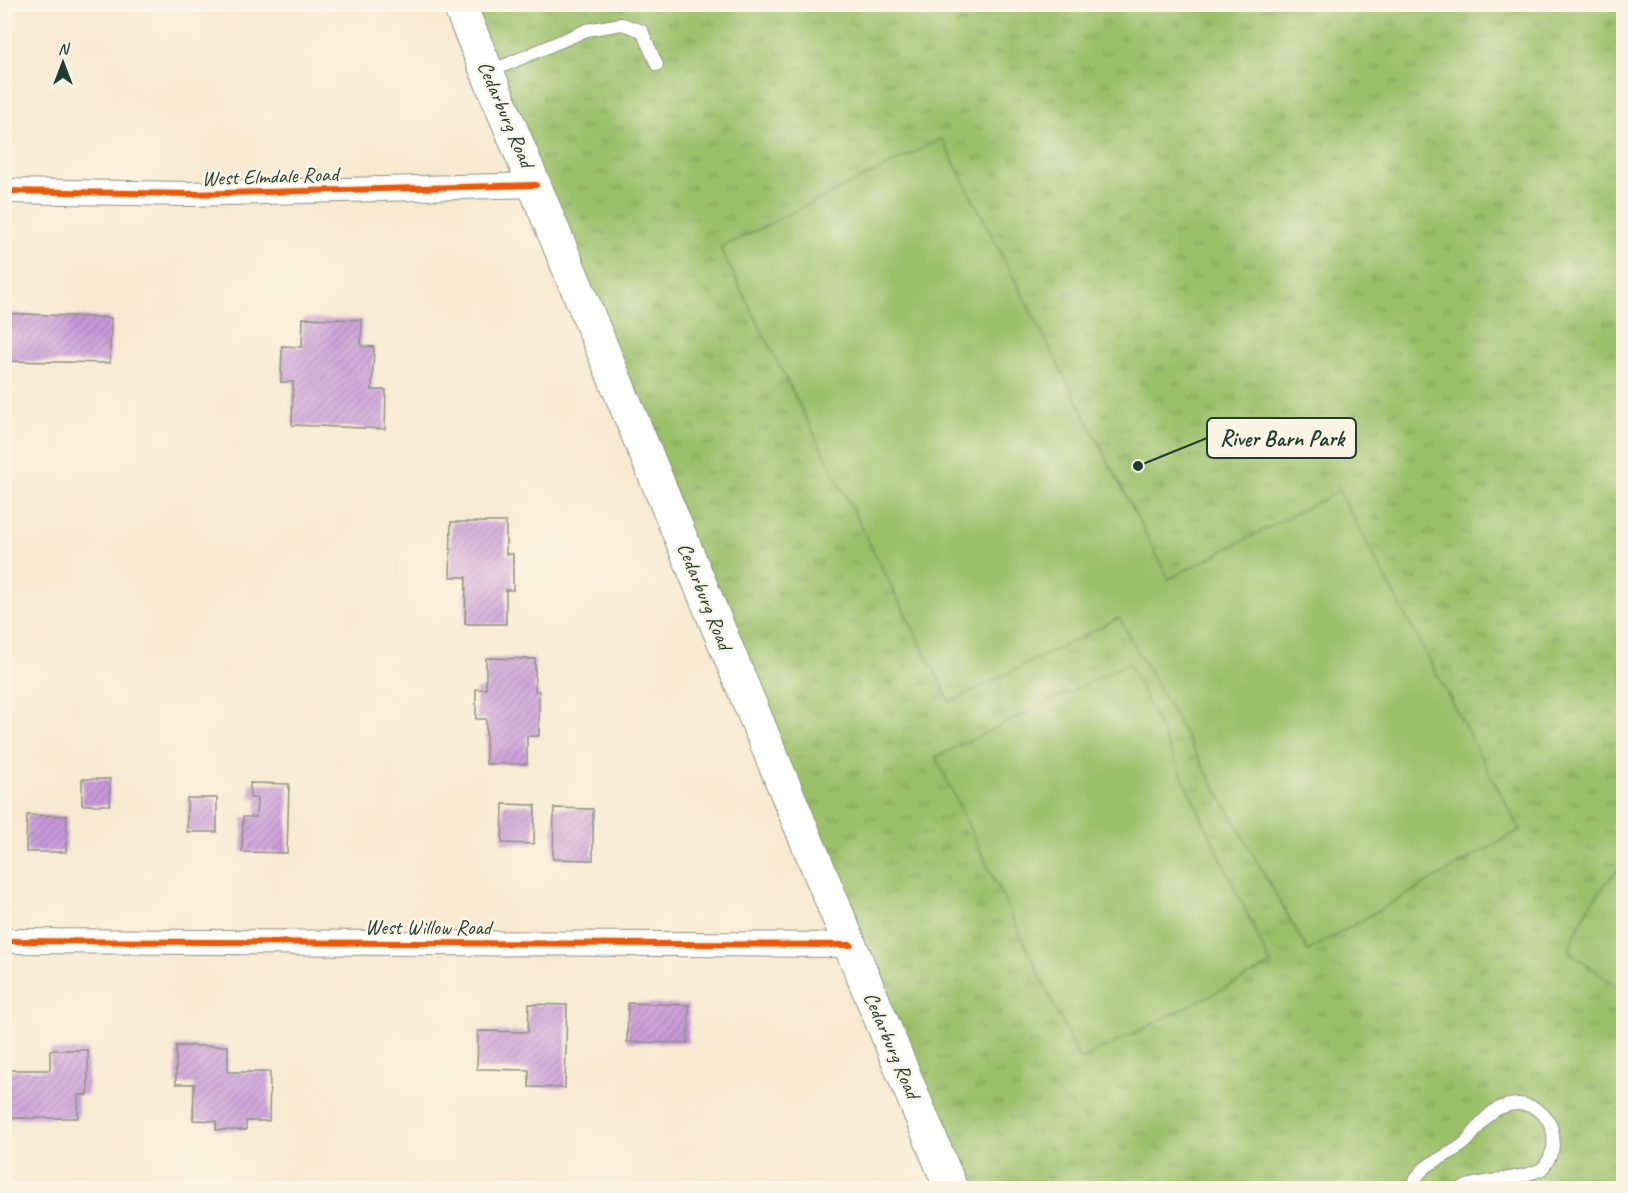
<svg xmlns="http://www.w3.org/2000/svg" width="1628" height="1193" font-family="Caveat,sans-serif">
	<defs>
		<pattern id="park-tufts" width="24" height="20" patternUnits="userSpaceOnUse" patternTransform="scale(1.5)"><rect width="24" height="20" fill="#9bc06b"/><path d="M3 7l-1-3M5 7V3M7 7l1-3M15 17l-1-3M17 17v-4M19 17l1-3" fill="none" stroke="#7e9d59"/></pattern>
		<pattern id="building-hatch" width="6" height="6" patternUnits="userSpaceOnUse" patternTransform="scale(1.5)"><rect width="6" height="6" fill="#c99ad9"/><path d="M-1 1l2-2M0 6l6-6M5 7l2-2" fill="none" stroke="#a37fb1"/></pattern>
	</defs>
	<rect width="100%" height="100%" fill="#fcf5e5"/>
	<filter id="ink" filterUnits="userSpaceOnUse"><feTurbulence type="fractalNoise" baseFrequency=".0167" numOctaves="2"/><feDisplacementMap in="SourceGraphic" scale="12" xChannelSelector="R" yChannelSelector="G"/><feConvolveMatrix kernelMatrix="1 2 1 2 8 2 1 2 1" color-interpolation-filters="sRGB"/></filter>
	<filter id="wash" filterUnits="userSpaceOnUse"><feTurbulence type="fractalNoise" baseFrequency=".008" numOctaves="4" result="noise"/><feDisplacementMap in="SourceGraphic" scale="24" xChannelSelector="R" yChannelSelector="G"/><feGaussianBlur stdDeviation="1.35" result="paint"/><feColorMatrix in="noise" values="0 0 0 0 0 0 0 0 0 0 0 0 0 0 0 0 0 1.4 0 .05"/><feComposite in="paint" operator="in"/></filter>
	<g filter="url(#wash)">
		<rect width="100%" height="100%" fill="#f8e9d1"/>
		<path fill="url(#park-tufts)" stroke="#5d7e50" stroke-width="1.5" d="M459,5H1623V1188H951Z"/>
		<path fill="#9bc06b" stroke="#5d7e50" stroke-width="1.5" d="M942,139L1169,579L1339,491L1520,830L1308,951L1119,618L950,702L720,248Z
			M1129,663L1271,965L1080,1060L936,757Z
			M1623,864V991L1569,951C1583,912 1595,894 1623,864Z"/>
		<g id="blocks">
			<path fill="url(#building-hatch)" d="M4,313L111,318L110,363L4,361Z
				M303,318L362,320L361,346L374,347L372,390H386L385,429L292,425L293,382H281L282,346L302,347Z
				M451,522H506V554H513V590H506V624H465L466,577H450Z
				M486,658L535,659V691H539V736H527V764H486V719H476V689H486Z
				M82,779H110V805H82Z
				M250,783L289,784L287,853L242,852L243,817H256L257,798H250Z
				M187,798H217V832H187Z
				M503,804L535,805L534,844L502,843Z
				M554,808L593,809V860L553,859Z
				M27,815L67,816L66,852H26Z
				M628,1003L689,1005L688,1043L627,1042Z
				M529,1004L567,1005L565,1088L529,1087V1070L477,1069L478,1031L528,1032Z
				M176,1046H228V1072H270L269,1121H246V1130H216V1121L193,1120L194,1084H176Z
				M50,1050H88V1095H78V1118H5V1070H50Z"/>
		</g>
	</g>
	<g filter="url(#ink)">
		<use href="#blocks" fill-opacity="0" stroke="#8c9382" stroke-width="1.5"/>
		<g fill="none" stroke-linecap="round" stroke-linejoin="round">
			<defs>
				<path id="lane" d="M489,72L587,30L622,24L642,31L657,65
					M1412,1188C1419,1161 1448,1159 1466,1142C1477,1131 1486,1112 1502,1107C1543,1092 1570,1137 1542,1169C1516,1181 1487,1178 1461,1188"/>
				<path id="street" d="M4,191L190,194L536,185
					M4,941L851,945"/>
				<path id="primary" d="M459,4L951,1188"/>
			</defs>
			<use href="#lane" stroke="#8c9382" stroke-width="14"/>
			<use href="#street" stroke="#8c9382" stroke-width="26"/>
			<use href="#primary" stroke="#8c9382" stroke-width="35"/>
			<use href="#lane" stroke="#fff" stroke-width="12"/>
			<use href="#street" stroke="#fff" stroke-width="24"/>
			<use href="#primary" stroke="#fff" stroke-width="33"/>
			<defs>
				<path id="cycleway" d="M4,191L190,194L536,185
					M4,941L851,945"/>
			</defs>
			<use href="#cycleway" stroke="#fcf5e5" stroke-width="10"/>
			<use href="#cycleway" stroke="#e8590c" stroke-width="6"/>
		</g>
	</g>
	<g text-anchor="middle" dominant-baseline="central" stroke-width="4.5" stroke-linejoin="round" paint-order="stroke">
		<g font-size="21" fill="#1f3d34" stroke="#fcf5e5">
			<text transform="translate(506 114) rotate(67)">Cedarburg Road</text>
			<text transform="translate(270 176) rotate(-2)">West Elmdale Road</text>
			<text transform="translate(705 596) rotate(68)">Cedarburg Road</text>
			<text x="428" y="927">West Willow Road</text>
			<text transform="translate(892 1045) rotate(67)">Cedarburg Road</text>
		</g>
	</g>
	<path fill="none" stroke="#1f3d34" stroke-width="2" d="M1138 466L1207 438"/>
	<circle fill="#1f3d34" stroke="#fcf5e5" stroke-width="2" cx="1138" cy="466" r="6"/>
	<rect fill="#fcf5e5" stroke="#1f3d34" stroke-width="2" x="1207" y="418" width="149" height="40" rx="6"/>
	<g font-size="22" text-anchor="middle" font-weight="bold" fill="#1f3d34">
		<text x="1282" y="446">River Barn Park</text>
	</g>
	<rect width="1628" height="1193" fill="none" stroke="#fcf5e5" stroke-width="24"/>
	<g transform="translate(63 63)" stroke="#fcf5e5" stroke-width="4.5" paint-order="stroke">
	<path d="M0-4.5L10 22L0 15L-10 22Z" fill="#1f3d34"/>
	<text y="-9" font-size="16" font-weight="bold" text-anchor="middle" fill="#1f3d34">N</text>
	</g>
</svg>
